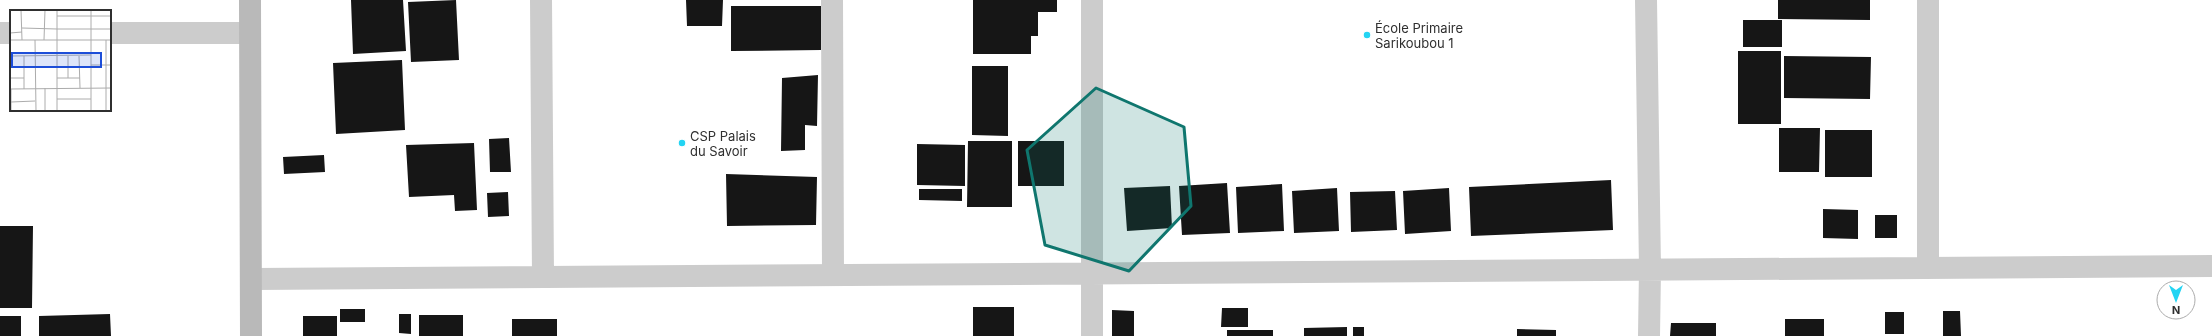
<svg xmlns="http://www.w3.org/2000/svg" width="2212" height="336" font-family="Inter,sans-serif">
	<rect width="100%" height="100%" fill="#fff"/>
	<path fill="#161616" d="M351,0H403L406,51L353,54Z
		M456,0L459,60L411,62L408,2Z
		M686,0H723L722,26H687Z
		M973,0H1057V12H1038V36H1031V54H973Z
		M1778,0H1870V20L1778,19Z
		M731,6H821V50L731,51Z
		M1743,20H1782V47H1743Z
		M1738,51H1781V124H1738Z
		M1784,56L1871,57L1870,99L1784,98Z
		M402,60L405,130L336,134L333,63Z
		M972,66H1008V136L972,135Z
		M818,75L817,126L805,125V150L781,151L782,78Z
		M1779,128H1820L1819,172H1779Z
		M1825,130H1872V177H1825Z
		M509,138L511,172H490L489,139Z
		M968,141H1012V207H967Z
		M1018,141H1064V186H1018Z
		M474,143L477,210L455,211L454,195L409,197L406,145Z
		M917,144L965,145V186L917,185Z
		M324,155L325,172L284,174L283,157Z
		M726,174L817,177L816,225L727,226Z
		M1611,180L1613,230L1471,236L1469,187Z
		M1227,183L1230,233L1182,235L1179,186Z
		M1282,184L1284,231L1238,233L1236,187Z
		M1170,186L1172,228L1127,231L1124,188Z
		M1337,188L1339,231L1294,233L1292,191Z
		M1449,188L1451,231L1405,234L1403,191Z
		M919,189H962V201L919,200Z
		M1395,191L1397,230L1351,232L1350,192Z
		M508,192L509,216L488,217L487,193Z
		M1823,209L1858,210V239L1823,238Z
		M1875,215H1897V238H1875Z
		M0,226H33L32,308H0Z
		M973,307H1014V336H973Z
		M1222,308H1248V327H1221Z
		M340,309H365V322H340Z
		M1112,310L1134,311V336H1112Z
		M1943,311H1960L1961,336H1943Z
		M1885,312H1904V334H1885Z
		M110,314L111,336H39V316Z
		M399,314H411V334L399,333Z
		M419,315H463V336H419Z
		M0,316H21V336H0Z
		M303,316H337V336H303Z
		M512,319H557V336H512Z
		M1785,319H1824V336H1785Z
		M1671,323H1716V336H1670Z
		M1347,327V336H1304V328Z
		M1353,327H1364V336H1353Z
		M1517,329L1556,330V336H1517Z
		M1227,330H1273V336H1227Z"/>
	<g fill="none" stroke-linecap="round" stroke-linejoin="round">
		<path stroke="#ccc" stroke-width="22" d="M541,0L543,277
			M832,0L833,275
			M1646,0L1650,269L1649,336
			M1928,0V268
			M0,33H11
			M110,33H250
			M251,279L2212,266
			M1092,336V0"/>
		<path stroke="#b9b9b9" stroke-width="22" d="M250,0L251,336"/>
	</g>
	<path fill="#0f766e" fill-opacity="0.2" stroke="#0f766e" stroke-width="3" stroke-linejoin="round" d="M1096,88L1184,127L1191,206L1129,271L1045,245L1027,150Z"/>
	<g fill="#23d4f3" stroke="#fff" stroke-width="1.5">
		<circle cx="1367" cy="35" r="4"/>
		<circle cx="682" cy="143" r="4"/>
	</g>
	<g text-anchor="middle" dominant-baseline="central" stroke-width="4" stroke-linejoin="round" paint-order="stroke">
		<g font-size="13" fill="#2f2f2f" stroke="#fff" text-anchor="start">
			<text x="1375" y="28">École Primaire<tspan x="1375" dy="15">Sarikoubou 1</tspan></text>
			<text x="690" y="136">CSP Palais<tspan x="690" dy="15">du Savoir</tspan></text>
		</g>
	</g>
	<g transform="translate(10 10)">
		<rect width="101" height="101" fill="#fff"/>
		<path fill="none" stroke="#acacac" stroke-width="1" d="M11,0L12,30M81,0V101M47,6H101M12,18L47,19V0M0,23L12,22M0,30H101M25,30L26,101M34,30L35,0M96,30V101M0,46L81,45M14,46V79M58,46V68M69,46L70,78M81,55H101M0,68H14M47,68H70M0,79L101,78M47,89H81M1,92L25,91M1,101V79M35,101V78M47,101V19H101"/>
		<path fill="#1d4ed8" fill-opacity="0.15" stroke="#1d4ed8" stroke-width="2" d="M2,43H91V57H2Z"/>
		<rect width="101" height="101" fill="none" stroke="#2f2f2f" stroke-width="2"/>
	</g>
	<g transform="translate(2176 300) rotate(180)"><circle r="19" fill="#ffffff" stroke="#acacac"/>
	<path d="M0-3L7 15L0 10L-7 15Z" fill="#23d4f3"/>
	<text y="-6" font-size="11" font-weight="bold" text-anchor="middle" fill="#2f2f2f">N</text>
	</g>
</svg>
